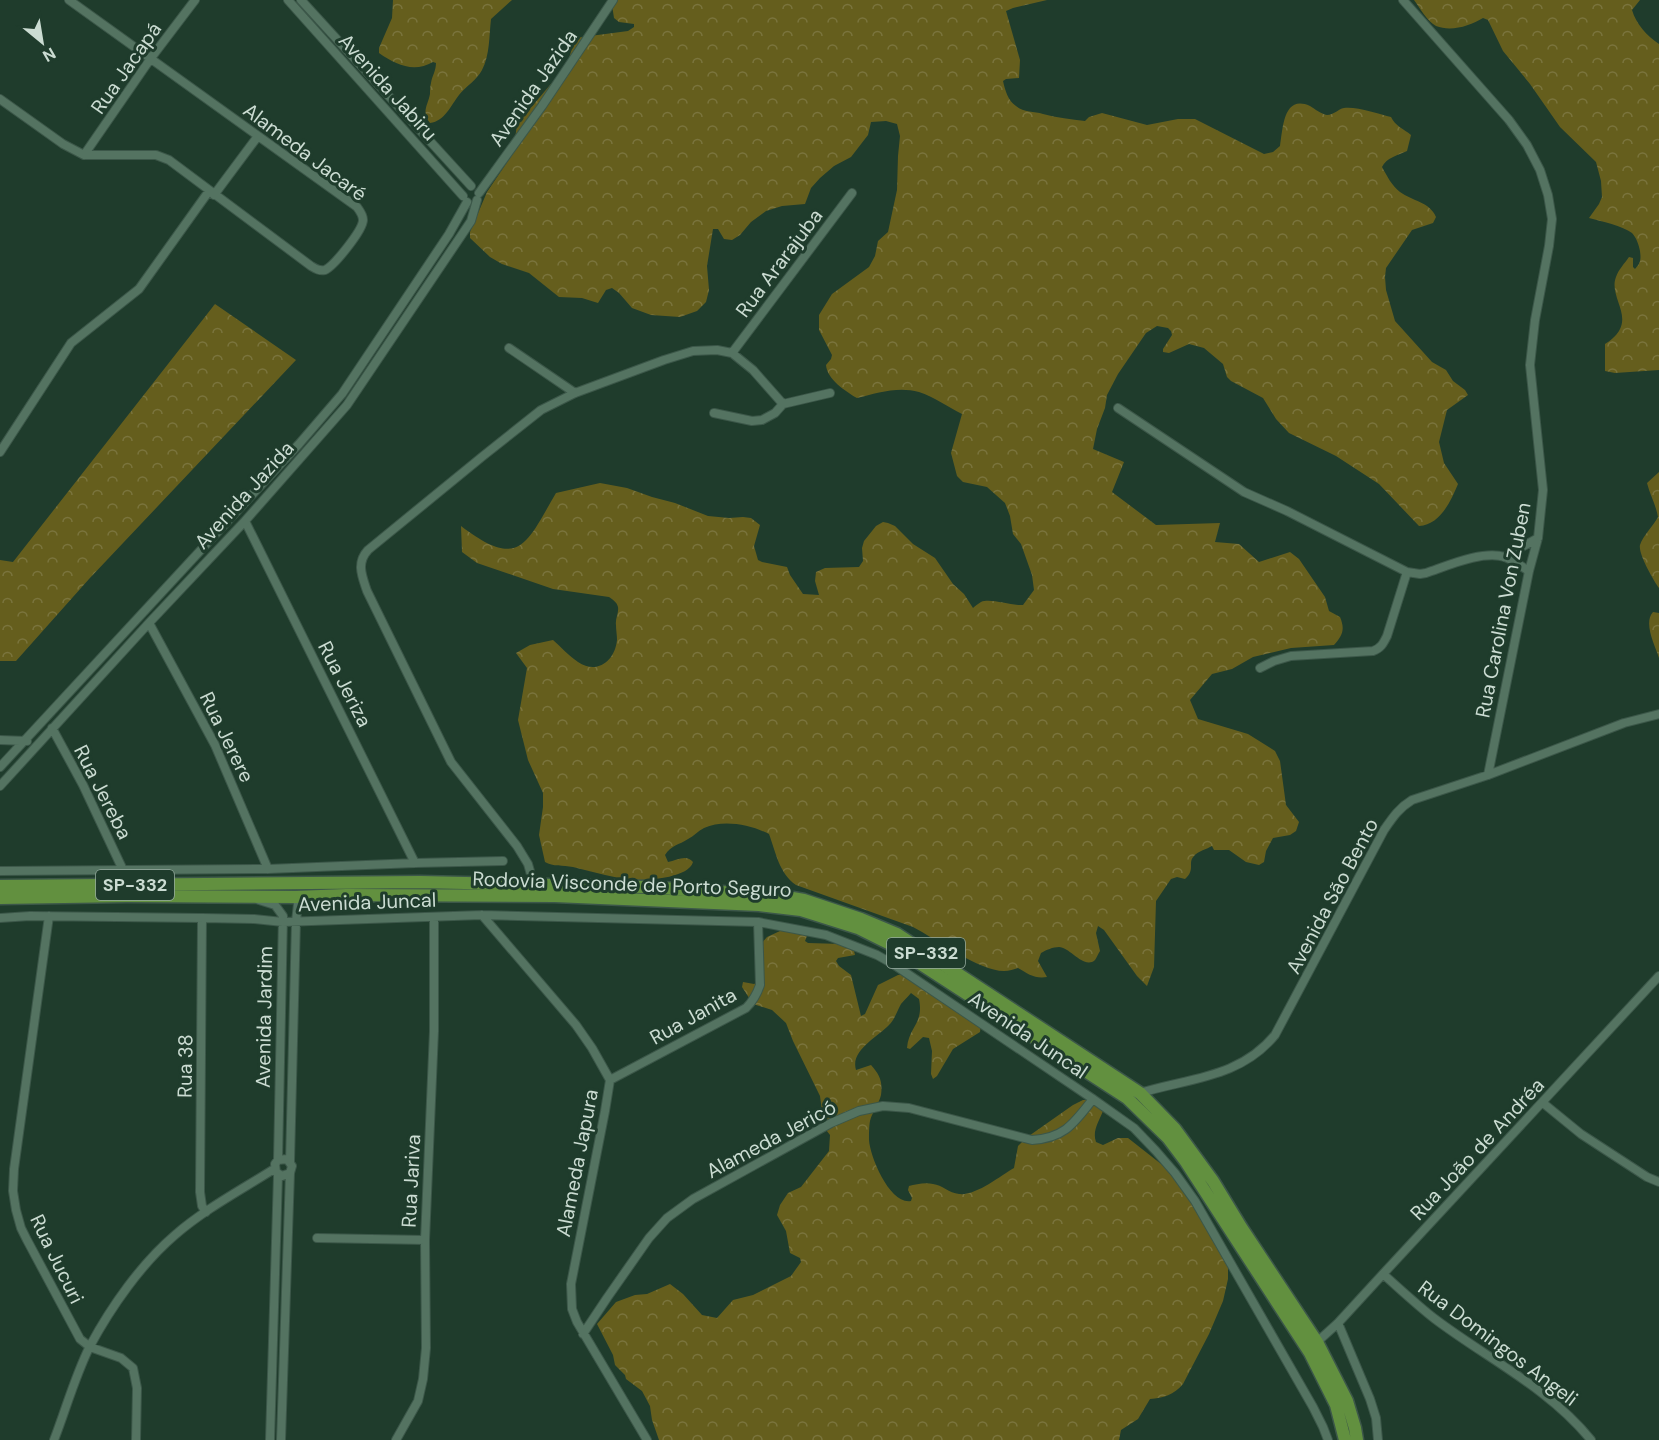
<svg xmlns="http://www.w3.org/2000/svg" width="1659" height="1440" font-family="'DM Sans',sans-serif">
	<defs>
		<pattern id="forest-crowns" width="20" height="18" patternUnits="userSpaceOnUse" patternTransform="scale(1.5)"><rect width="20" height="18" fill="#655e1d"/><path d="M2 6a3 3 0 1 1 6 0M12 15a3 3 0 1 1 6 0" fill="none" stroke="#7a743d"/></pattern>
	</defs>
	<rect width="100%" height="100%" fill="#1f3c2c"/>
	<path fill="url(#forest-crowns)" d="M393,0H512L491,19C489,36 490,55 482,70C477,80 466,86 459,95C451,105 445,121 430,123C421,112 428,105 430,94C430,90 430,87 431,83C432,76 436,71 436,63L433,62C414,73 396,65 379,53V48L392,18Z
		M614,0H1047L1013,8L1006,11L1020,60L1019,78L1006,79L1003,81C1005,90 1008,101 1016,106C1024,113 1034,111 1043,114C1057,118 1071,119 1085,121L1089,117L1102,113L1147,125L1178,119H1195L1264,154L1273,152L1280,146C1283,129 1283,94 1310,106C1315,109 1321,114 1327,115C1334,115 1338,109 1344,108C1355,106 1380,114 1391,117C1395,126 1404,129 1411,135L1407,151C1398,155 1386,158 1382,167C1387,176 1392,186 1400,192C1412,201 1430,202 1436,217L1433,223L1412,230L1386,268L1385,277L1386,290L1395,321L1432,362L1446,370L1453,381L1465,390L1468,395L1447,410L1439,442L1444,463L1458,484C1451,501 1440,525 1419,526L1379,484L1336,456L1289,433L1276,419L1263,398L1231,381L1227,377L1223,364L1204,348L1189,344L1169,353L1163,352V349L1172,335L1171,331L1168,328L1157,326L1146,333L1118,374L1107,395L1105,408L1097,429L1093,449L1124,462L1112,492L1156,525L1220,523L1215,542L1239,544L1259,562L1290,552L1299,559L1325,597L1329,611L1340,617C1345,629 1343,635 1334,645L1291,648L1253,657L1232,669L1212,674L1190,700L1198,719L1248,734L1275,751L1280,761L1286,805L1299,822L1296,831L1290,835L1273,838L1266,851L1264,862L1259,865L1246,862L1229,850H1214L1212,846C1207,849 1198,851 1194,856C1187,863 1196,869 1185,879L1177,877L1171,879L1156,901L1154,967L1147,986L1137,976L1104,930L1098,926L1096,933L1100,951C1098,954 1097,957 1095,960C1084,970 1070,947 1059,947C1053,947 1046,950 1041,953L1038,961L1047,977C1035,979 1028,974 1018,968C1014,969 1009,971 1004,971C979,971 936,939 913,927L796,885C779,873 776,853 769,834C751,825 724,819 704,828C698,831 694,836 688,839C679,845 671,845 665,855L668,862C677,860 687,854 693,862C689,877 652,880 638,880C616,879 594,872 573,867C563,865 553,867 545,862L539,835L543,807V793L528,760L518,720L527,668L516,653L530,645L553,640C561,647 569,656 578,662C597,675 615,661 617,640C617,635 616,630 616,625C615,619 619,613 618,607C617,602 612,599 609,597L553,589L477,563L462,552L461,526C520,571 526,544 556,493L600,483L627,488L652,497L675,503L708,516L729,518L743,517L751,518L760,525L754,546L758,560L762,562L787,567L790,575L803,594L819,595L815,581L816,572L825,568L859,567L863,561L862,548L864,541L876,526L883,522L888,523L895,526L913,544L935,558L953,584L964,594L973,608C975,606 978,604 981,602C991,598 1011,606 1023,605L1034,590L1032,575L1021,544L1013,534L1010,516L1005,503L987,487L963,482L957,476L951,453L962,414C948,407 934,397 919,392C898,386 877,393 857,398C845,391 827,379 826,365L831,359L832,355L819,330V315L832,294L869,267L875,256L878,241L888,232L897,190L898,156L900,136L897,124L886,121L871,122L868,135L851,157L834,166L820,178L811,188L805,204L782,206L766,211L751,222L740,235L732,240L724,239L718,229H713L707,266L709,290L706,302L697,311L680,317L651,315L632,308L619,293L612,288L606,290L598,303L582,298L559,297L529,273L502,264L490,257L470,238V232L487,192L510,158L514,147L517,124L567,65L575,38L628,31L634,27V24L619,22L614,18L612,5Z
		M1414,0H1640L1632,10C1636,24 1647,36 1659,44V370L1615,373L1605,371V344C1610,341 1616,336 1619,331C1630,313 1609,295 1616,277C1618,270 1625,263 1629,257L1633,258V267L1635,269C1641,263 1641,259 1640,251C1639,245 1636,237 1632,233C1623,226 1601,221 1589,218L1599,204L1602,197L1601,181L1596,162L1560,127L1530,84L1503,51L1488,20L1483,18C1470,26 1451,32 1436,26C1427,21 1420,8 1414,0Z
		M215,304L296,360L89,579L16,661H0V560L13,562Z
		M1659,472V588C1654,581 1638,554 1640,545C1643,536 1653,526 1658,517C1656,505 1650,495 1647,483Z
		M1653,612L1659,613V658C1655,645 1643,623 1653,612Z
		M780,931L800,932L807,936L805,941L808,943L841,944L854,951L855,955L838,958L836,961L839,966L851,975L861,1016L865,1014L878,985L898,975L905,974L981,1024L980,1032L953,1049L937,1076L933,1079L931,1074L932,1051L929,1038L923,1037L910,1049L907,1048C909,1026 924,1024 919,999L911,993C908,997 904,1000 901,1004C897,1011 895,1019 889,1025C878,1037 850,1050 856,1070L871,1065C879,1074 883,1081 881,1095C879,1104 872,1112 870,1121C869,1126 869,1134 869,1140C870,1157 890,1205 911,1201L912,1198L908,1190L909,1186C916,1184 926,1182 933,1184C942,1185 949,1193 959,1194C976,1196 1000,1176 1014,1168L1018,1146L1026,1138L1073,1105L1083,1100H1094L1103,1111C1099,1121 1092,1131 1096,1142L1103,1145L1118,1138H1128L1170,1171L1209,1219L1228,1263V1279L1223,1301L1209,1334L1183,1384C1174,1395 1163,1398 1150,1399L1138,1419L1121,1430L1119,1440H659L652,1420L650,1406L642,1391L626,1379L625,1375L615,1365L613,1355L597,1324L616,1302L635,1295L647,1294L670,1284L683,1294L702,1315L717,1318L733,1300L753,1295L791,1276L801,1262L800,1258L790,1253L786,1231L777,1215L780,1205L788,1193L801,1187L829,1151L830,1135L816,1117L822,1111L820,1096L793,1041L786,1023L772,1010L753,1004L742,987L743,982L754,984L758,982L760,945L767,937Z"/>
	<g fill="none" stroke-linecap="round" stroke-linejoin="round">
		<defs>
			<path id="minor" d="M288,0L463,196
				M301,0L471,186
				M1403,0L1509,120L1527,145L1540,170L1548,195L1552,219L1549,246L1535,320L1530,365L1543,490L1538,538L1529,571L1488,775
				M0,99L63,144L84,155H156L169,160L311,266C316,269 319,271 325,270C334,266 363,230 363,220C363,215 360,211 357,207L69,0
				M84,155L151,58L195,0
				M479,193L542,106L613,0
				M214,195L258,136
				M509,348L575,393
				M732,353L852,193
				M1118,408L1244,492L1287,511L1407,572L1420,574L1426,573C1447,566 1482,550 1505,557C1513,560 1522,567 1529,571
				M714,413L752,421L762,420L775,413L783,404L830,393
				M0,452L71,343L139,289L209,191
				M245,521L415,863
				M1504,557L1538,538
				M149,623L215,745L268,869
				M1260,668L1274,661L1291,656L1373,651C1381,648 1383,644 1387,636L1407,572
				M52,728L83,785L123,870
				M0,740L27,741
				M0,767L299,444L342,394L449,234L467,202
				M0,786L148,624L245,521L347,405L471,221L477,200
				M0,871L268,869L415,863L503,861
				M534,885L528,864L517,846L451,762L367,591C362,576 356,563 368,550L483,456L541,410L575,393L664,360L693,351L717,350L732,353L753,370L783,404
				M259,900L275,905L283,916L278,1160
				M482,915L576,1025L592,1048L610,1080L605,1111L571,1284L572,1309L577,1322L647,1440
				M49,916L14,1169L13,1191L16,1210L21,1228L27,1240L80,1339L90,1347L121,1358L133,1368L137,1388L136,1440
				M0,918L30,916L202,918L254,919L283,922L482,915L758,922L826,935L877,955L893,964L1093,1099L1134,1128L1156,1151L1175,1173L1195,1201L1313,1407L1323,1427L1328,1440
				M202,918L200,1192L202,1206L206,1212
				M610,1080L746,1008C753,1001 757,994 760,985L758,922
				M1137,1094C1187,1078 1239,1079 1275,1035L1384,830C1393,817 1399,808 1412,800L1488,775L1624,723L1659,714
				M1543,1103L1581,1134L1647,1177L1659,1182
				M290,1162L296,921L298,904L296,897
				M317,1238L425,1240
				M1383,1274C1400,1289 1417,1305 1435,1319C1488,1359 1549,1388 1591,1440
				M1338,1323L1370,1399L1376,1418L1378,1440
				M583,1334L607,1298L649,1238L667,1218L693,1199L831,1123L859,1111L883,1106L909,1108L1032,1140C1065,1138 1074,1123 1093,1099
				M1317,1342L1338,1323L1383,1274L1659,976
				M54,1440C66,1409 75,1376 90,1346C111,1307 141,1264 175,1235C205,1209 241,1190 274,1169
				M270,1440L278,1175
				M281,1440L290,1173L292,1166L287,1159L278,1160L275,1164L276,1172L282,1176L290,1173
				M396,1440L418,1401L423,1379L426,1348L425,1240L434,1031V917"/>
			<path id="primary" d="M0,886L420,882L646,887L781,896L804,900L861,919L897,934L1140,1093L1175,1129L1213,1181L1241,1227L1317,1342L1347,1401L1355,1428L1357,1440
				M0,898L127,896L296,897L346,895L555,896L759,905L801,910L858,928L890,944L1127,1098L1168,1138L1186,1162L1310,1353L1336,1405L1345,1440"/>
		</defs>
		<use href="#minor" stroke="#3c5749" stroke-width="10"/>
		<use href="#primary" stroke="#3c5749" stroke-width="15"/>
		<use href="#minor" stroke="#547361" stroke-width="8"/>
		<use href="#primary" stroke="#62903f" stroke-width="12"/>
	</g>
	<g text-anchor="middle" dominant-baseline="central" stroke-width="6" stroke-linejoin="round" paint-order="stroke">
		<g fill="#1f3c2c" stroke="#97aca0" stroke-width="1.5">
			<rect x="96" y="870" width="78" height="30" rx="4.5"/>
			<rect x="887" y="938" width="78" height="30" rx="4.5"/>
		</g>
		<g font-size="18" font-weight="bold" fill="#cbdcd2">
			<text x="135" y="885">SP-332</text>
			<text x="926" y="953">SP-332</text>
		</g>
		<g font-size="20" fill="#cbdcd2" stroke="#1f3c2c">
			<text transform="translate(126 68) rotate(-55)">Rua Jacapá</text>
			<text transform="translate(388 87) rotate(48)">Avenida Jabiru</text>
			<text transform="translate(533 88) rotate(-55)">Avenida Jazida</text>
			<text transform="translate(305 152) rotate(37)">Alameda Jacaré</text>
			<text transform="translate(779 263) rotate(-53)">Rua Ararajuba</text>
			<text transform="translate(244 495) rotate(-48)">Avenida Jazida</text>
			<text transform="translate(1503 610) rotate(-79)">Rua Carolina Von Zuben</text>
			<text transform="translate(345 684) rotate(63)">Rua Jeriza</text>
			<text transform="translate(227 737) rotate(64)">Rua Jerere</text>
			<text transform="translate(103 792) rotate(63)">Rua Jereba</text>
			<text transform="translate(632 884) rotate(2)">Rodovia Visconde de Porto Seguro</text>
			<text transform="translate(1332 896) rotate(-62)">Avenida São Bento</text>
			<text transform="translate(367 902) rotate(-2)">Avenida Juncal</text>
			<text transform="translate(693 1016) rotate(-29)">Rua Janita</text>
			<text transform="translate(264 1017) rotate(-89)">Avenida Jardim</text>
			<text transform="translate(1028 1035) rotate(34)">Avenida Juncal</text>
			<text transform="translate(185 1066) rotate(-89)">Rua 38</text>
			<text transform="translate(771 1139) rotate(-28)">Alameda Jericó</text>
			<text transform="translate(1477 1149) rotate(-47)">Rua João de Andréa</text>
			<text transform="translate(577 1163) rotate(-79)">Alameda Japura</text>
			<text transform="translate(411 1181) rotate(-87)">Rua Jariva</text>
			<text transform="translate(57 1259) rotate(64)">Rua Jucuri</text>
			<text transform="translate(1498 1343) rotate(37)">Rua Domingos Angeli</text>
		</g>
	</g>
	<g transform="translate(42 42) rotate(150)" stroke="#1f3c2c" stroke-width="4.5" paint-order="stroke">
	<path d="M0-4.5L10 22L0 15L-10 22Z" fill="#cbdcd2"/>
	<text y="-9" font-size="16" font-weight="bold" text-anchor="middle" fill="#cbdcd2">N</text>
	</g>
</svg>
